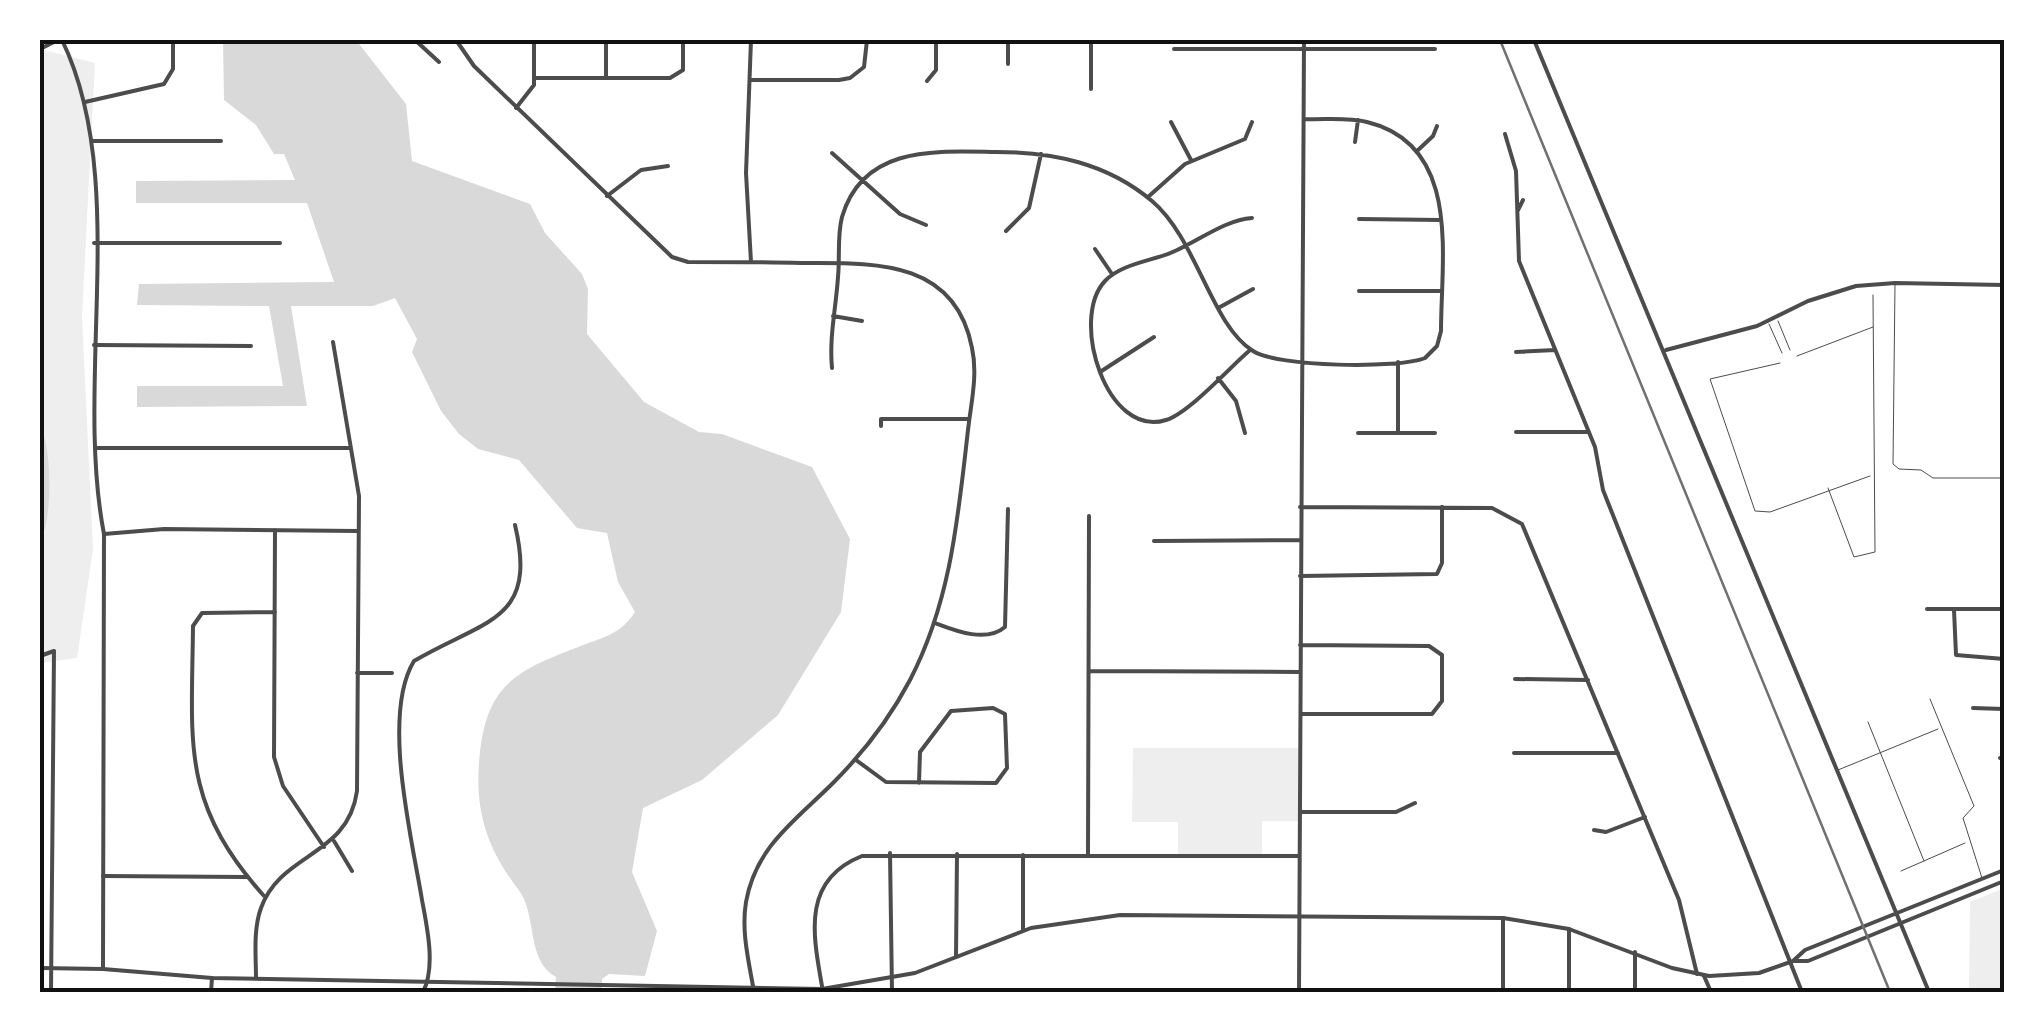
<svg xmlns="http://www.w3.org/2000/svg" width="2044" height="1032" font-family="'Noto Sans',sans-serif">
	<rect width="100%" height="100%" fill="#fff"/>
	<path fill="#eee" d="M40,49L95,63L82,316L93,549L77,658L40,663Z
		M1133,748H1298V821H1262V855L1178,854V822H1132Z
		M2004,888V992H1969L1970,902Z"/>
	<path fill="#d9d9d9" d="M223,40H356L406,104L412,161L530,204L545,233L582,274L588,289L587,334L644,402L699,432L722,434L812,467L850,539L841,612L778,715L702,780L643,808L632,872L657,931L645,976L609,974L602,979V992H555L556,977C525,960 538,914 518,889C489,851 475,814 479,763C485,683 515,671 586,644C608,636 622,632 635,612L618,582L607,533L577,528L519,460L478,449L459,434L441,411L412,352L417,339L395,298L373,306H291L307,406L137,407V386H283L269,306L137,305L139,284L334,282L307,203H136V181L295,180L284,154H274L256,125L224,100Z
		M40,426C52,445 53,522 40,540Z"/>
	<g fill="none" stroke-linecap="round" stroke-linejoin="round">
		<path stroke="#4c4c4c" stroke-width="1" d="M1895,284L1893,464L1899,469L1921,470L1933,478H2004
			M1778,321L1790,350
			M1769,324L1782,353
			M1797,356L1873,327
			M1780,363L1710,379L1755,511L1770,512L1870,476
			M1828,488L1854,557L1875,552L1873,295
			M1930,699L1974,806L1963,818L1982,878
			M1868,722L1924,861
			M1838,770L1938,729
			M1901,871L1965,843"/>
		<path stroke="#4c4c4c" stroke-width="4" d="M415,40L439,62
			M606,40V78
			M751,40L746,173L751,262
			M1091,40V89
			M40,49L58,40
			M1174,49H1435
			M1008,64V40
			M534,78H670L683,70V40
			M751,80H839L850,78L864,67L867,40
			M927,81L936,70V40
			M85,102L164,84L173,69V40
			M516,108L534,85V40
			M1171,122L1191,160
			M1505,134L1516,171L1519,261L1595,447L1603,490L1802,992
			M92,141H221
			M1355,142L1358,120
			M1417,151L1433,136L1437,126
			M832,153L900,214L926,225
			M607,196L641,170L668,166
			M1148,197L1185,164L1245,139L1252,122
			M1518,210L1523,200
			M1359,219L1441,220
			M1006,231L1029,208L1041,154
			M94,243H280
			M1095,249L1112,274
			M1359,291H1441
			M1220,307L1253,289
			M833,316L862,321
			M94,345L251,346
			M1666,350L1757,326L1808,301L1856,286L1895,283L2004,285
			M1249,351C1229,368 1189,413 1166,420C1107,439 1069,319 1105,281C1122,263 1154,261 1175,251C1200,240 1225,220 1252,218
			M1516,352L1555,350
			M832,368C829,337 836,308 838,277C840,257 837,236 842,217C863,145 936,151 996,152C1053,152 1107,163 1152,201C1197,239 1211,325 1253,351C1277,367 1398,369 1425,358L1437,346L1441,331C1441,257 1462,145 1367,122C1347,117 1324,120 1304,119
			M1100,372L1154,337
			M1218,378L1236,401L1245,433
			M881,426V419H969
			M1398,432V362
			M1516,432H1589
			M1358,433H1435
			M95,448H350
			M1300,507L1492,508L1522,524L1679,900L1697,974
			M275,530L274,757L283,786L324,847
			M104,534L164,529L357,531
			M1154,541L1300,540
			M1300,576L1437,574L1442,563V507
			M1927,609H2004
			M1954,610L1956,655L2004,659
			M935,623C956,631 986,643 1005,627L1008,509
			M1300,645L1429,646L1442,655V701L1432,714H1301
			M40,656L54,651L51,992
			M1089,671L1299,672
			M357,673H392
			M1515,679L1588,680
			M1973,708L2004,709
			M1514,753H1618
			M2000,758H2004
			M856,760L886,782L996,783L1007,768L1005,714L993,708L951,711L920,752L919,783
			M1300,812H1396L1415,803
			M1594,830L1606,832L1645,817
			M334,841L352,871
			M890,853L892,992
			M1088,854L1089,516
			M103,876L246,877
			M264,896C180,802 192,743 193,626L202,613L275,612
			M1023,930V855
			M956,957L957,854
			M40,968L103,969
			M1704,976L1711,992
			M256,978C256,956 253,930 261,908C281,852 348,857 357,791L359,496L333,342
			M211,992L212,978
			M423,992C436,967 427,927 422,900C412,839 381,715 414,661C485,619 538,622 515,525
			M823,992C814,939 799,881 862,856H1298
			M1299,992L1304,40
			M1503,992V918
			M1569,992V929
			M1635,992V952"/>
		<path stroke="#4c4c4c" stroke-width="4" d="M62,40C130,180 74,380 104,534L103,969L212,978L822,989L915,973L1031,928L1120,915L1503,918L1569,929L1672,968L1709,976L1759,973L1793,961L1805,950L2004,870
			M456,40L474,66L672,257L688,262C726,262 763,262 801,263C872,263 955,258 972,348C978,375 971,403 968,430C958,517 951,601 910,680C890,718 864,752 833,783C796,820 756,846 746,902C741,932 749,962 754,992
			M1534,40L1929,992
			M1793,961H1808L2004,881"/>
		<path stroke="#707070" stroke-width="2.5" d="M1500,40L1890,992"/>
	</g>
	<rect width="2044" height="1032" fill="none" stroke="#ffffff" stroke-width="85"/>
	<rect x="42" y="42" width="1960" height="948" fill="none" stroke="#111" stroke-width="4"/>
</svg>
